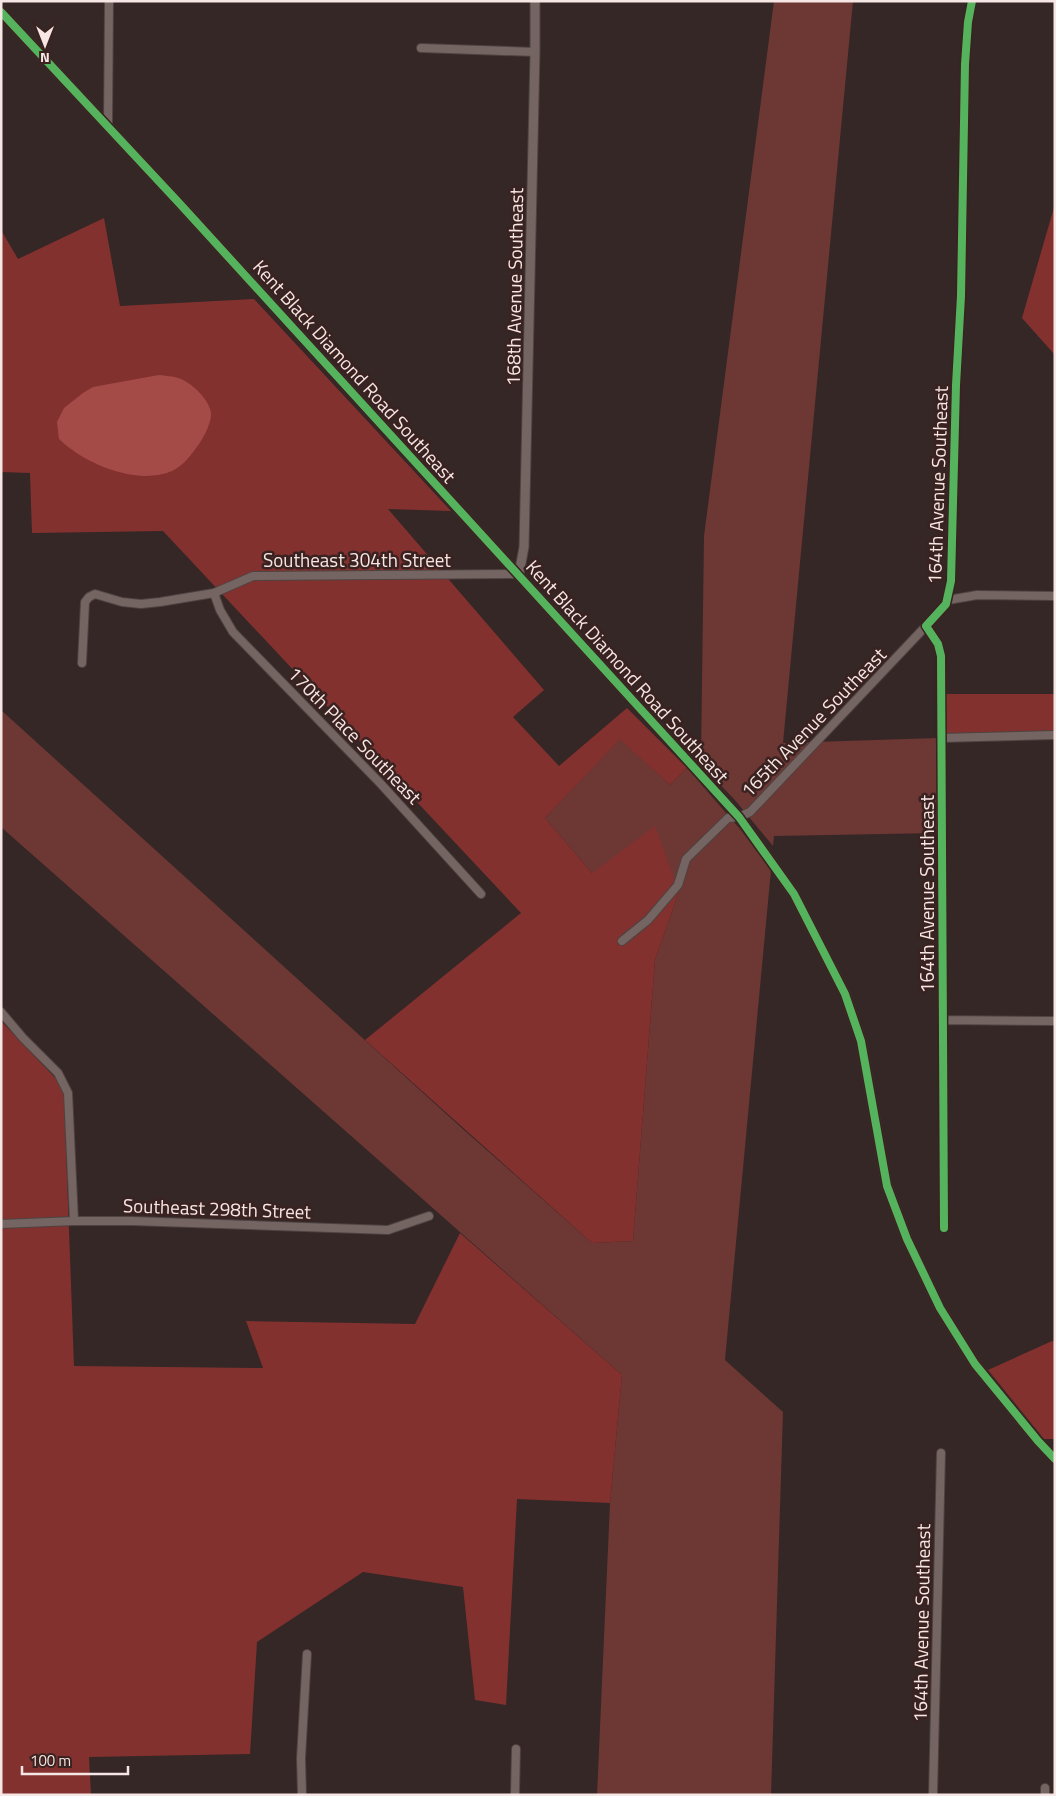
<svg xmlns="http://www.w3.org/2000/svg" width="1056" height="1796" font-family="'Titillium Web',sans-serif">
	<rect width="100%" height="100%" fill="#342726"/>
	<path fill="#6d3734" d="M774,1H853L783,743L937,738L938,833L774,836L773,846L734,799L695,759L701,754L704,536Z
		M1,710L464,1130L592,1243L633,1241L655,960L679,892L592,873L545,818L620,738L670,785L687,768L740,829L771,870L725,1360L783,1412L771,1795H597L610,1503L622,1375L1,827Z"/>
	<path fill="#83312f" d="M1055,204V355L1022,318Z
		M104,218L120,306L254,299L451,511L388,509L544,690L513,717L559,766L627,708L687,768L670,785L620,739L545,818L592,873L655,826L679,892L655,960L633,1241L592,1243L365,1040L521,913L163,531L32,533L30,473L1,472V230L18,259Z
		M945,694H1055V739L944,742Z
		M1,1021L60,1083L64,1095L74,1366L263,1368L246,1321L415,1324L460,1233L622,1375L610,1503L517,1499L506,1705L475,1700L463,1587L363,1572L257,1642L250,1754L89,1757L91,1795H1Z
		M1052,1341H1055V1439H1044L988,1370Z"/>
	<path fill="#a44b47" d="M159,375C166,376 172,376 178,378C190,381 210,400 211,413C212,421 204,437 199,444C192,454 183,466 172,471C137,486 85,464 59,439L57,422L64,408L83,393L93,387Z"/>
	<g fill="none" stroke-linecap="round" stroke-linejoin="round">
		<defs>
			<path id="minor" d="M421,48L535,52
				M108,125L109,1
				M214,593L220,610L233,632L380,783L481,894
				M948,600L977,595L1055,596
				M82,663L85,602L89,597L95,594L122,602L141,604L160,602L214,593L253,576L519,574
				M941,738L1055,735
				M622,941L648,920L678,885L686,859L728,818L739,817L750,812L926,626
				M1,1012L23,1038L58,1073L68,1093L74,1221
				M943,1020L1055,1021
				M1,1224L74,1221H132L388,1230L429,1216
				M944,1228L941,656L938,644L926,626L946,604L951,581L956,385L961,296L965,64L968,22L972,1
				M1045,1788V1795
				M302,1795L301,1758L307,1654
				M515,1795L516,1749
				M933,1795L941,1453"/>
			<path id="tertiary" d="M1,12L180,204L739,817L794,894L845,994L861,1041L887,1186L907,1239L940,1308L975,1364L1038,1441L1055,1459
				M519,574L524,547L535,52V1"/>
		</defs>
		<use href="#minor" stroke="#4e4341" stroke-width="10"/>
		<use href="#tertiary" stroke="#4e4341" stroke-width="11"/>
		<use href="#minor" stroke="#746563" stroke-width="8"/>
		<use href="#tertiary" stroke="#746563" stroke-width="9"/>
		<defs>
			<path id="cycleway" d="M1,12L180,204L739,817L794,894L845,994L861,1041L887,1186L907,1239L940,1308L975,1364L1038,1441L1055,1459
				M944,1228L941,656L938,644L926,626L946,604L951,581L956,385L961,296L965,64L968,22L972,1"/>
		</defs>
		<use href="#cycleway" stroke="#3a2220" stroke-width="11"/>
		<use href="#cycleway" stroke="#56b35d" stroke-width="8"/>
	</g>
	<g text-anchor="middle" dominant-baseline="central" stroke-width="5" stroke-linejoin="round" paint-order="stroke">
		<g font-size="19" fill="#f6e6e4" stroke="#3a2220">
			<text transform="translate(514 287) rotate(-89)">168th Avenue Southeast</text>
			<text transform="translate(355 371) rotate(48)">Kent Black Diamond Road Southeast</text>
			<text transform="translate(937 485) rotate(-88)">164th Avenue Southeast</text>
			<text x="357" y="559">Southeast 304th Street</text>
			<text transform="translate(628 671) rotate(48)">Kent Black Diamond Road Southeast</text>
			<text transform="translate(813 722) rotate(-46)">165th Avenue Southeast</text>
			<text transform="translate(355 735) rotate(46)">170th Place Southeast</text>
			<text transform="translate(926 894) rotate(-90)">164th Avenue Southeast</text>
			<text transform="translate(217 1208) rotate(2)">Southeast 298th Street</text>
			<text transform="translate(921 1623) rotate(-89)">164th Avenue Southeast</text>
		</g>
	</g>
	<rect width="1056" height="1796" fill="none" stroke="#f6e6e4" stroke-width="5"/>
	<g transform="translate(45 45) rotate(180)" stroke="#3a2220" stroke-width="4" paint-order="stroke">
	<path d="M0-4L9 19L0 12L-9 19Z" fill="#f6e6e4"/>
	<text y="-8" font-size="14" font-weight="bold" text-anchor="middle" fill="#f6e6e4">N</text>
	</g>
	<path d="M22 1766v8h106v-8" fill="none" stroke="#f6e6e4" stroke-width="2.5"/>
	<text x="30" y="1766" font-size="15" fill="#f6e6e4" stroke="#3a2220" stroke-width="4" paint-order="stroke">100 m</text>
</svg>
